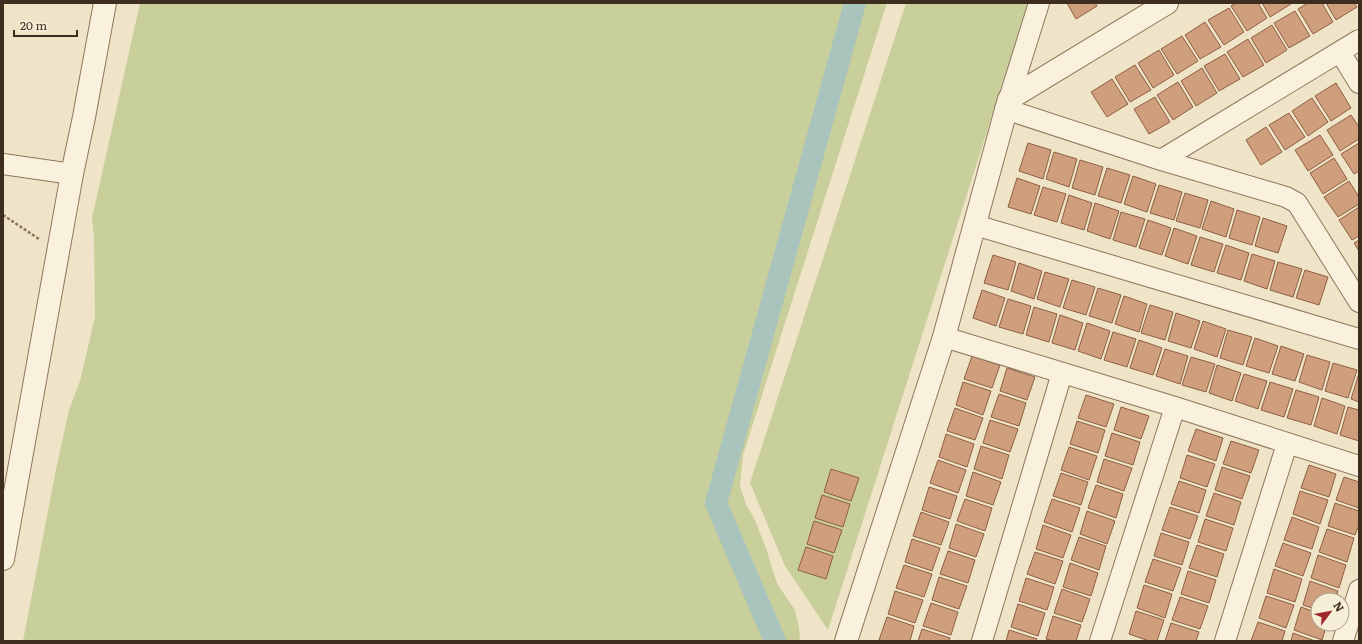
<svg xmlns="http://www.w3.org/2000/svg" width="1362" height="644" font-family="Literata,serif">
	<rect width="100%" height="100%" fill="#f0e4c8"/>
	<path fill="#c9cf9b" d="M140,3H887L743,455L740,487L746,504L755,520L767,551L772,569L778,585L795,610L799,627L800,641H23L56,469L69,410L80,381L95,317L94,239L92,218Z
		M906,3H1028L828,630L785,566L750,483Z"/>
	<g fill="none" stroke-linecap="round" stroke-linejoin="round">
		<path stroke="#a9c4bc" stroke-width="22" d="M775,641L716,503L855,3"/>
	</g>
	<path fill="#cf9f7d" stroke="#8d5f41" d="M1067,3H1095L1097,6L1076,19Z
		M1236,3H1258L1267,18L1247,31L1231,6Z
		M1262,3H1290L1291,4L1270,17Z
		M1308,3H1322L1333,22L1313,34L1298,9Z
		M1326,3H1354L1357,7L1336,20Z
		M1229,8L1244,32L1224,45L1208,20Z
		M1295,11L1310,36L1289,48L1274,23Z
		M1205,22L1221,47L1200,59L1185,35Z
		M1272,25L1287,50L1266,63L1251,38Z
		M1182,36L1198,61L1177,74L1161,49Z
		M1248,39L1264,65L1243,77L1227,52Z
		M1159,50L1174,75L1153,88L1138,63Z
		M1225,54L1240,79L1219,91L1204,66Z
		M1135,65L1151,90L1130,102L1115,77Z
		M1202,68L1217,93L1196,106L1181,81Z
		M1112,79L1128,104L1107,117L1091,92Z
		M1178,82L1193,107L1173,120L1157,95Z
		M1336,83L1351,108L1331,121L1315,96Z
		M1155,97L1170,122L1149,134L1134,109Z
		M1312,98L1328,122L1308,136L1292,111Z
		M1289,113L1305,137L1285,150L1269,125Z
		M1351,115L1359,127V139L1340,151L1327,130Z
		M1266,127L1282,152L1261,165L1246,140Z
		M1320,135L1333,155L1308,171L1295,150Z
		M1028,143L1051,150L1043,179L1019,171Z
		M1359,143V171L1354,174L1341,154Z
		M1054,152L1077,159L1069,187L1046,179Z
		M1334,158L1347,179L1323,194L1310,173Z
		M1080,160L1103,167L1095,195L1072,188Z
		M1107,168L1130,175L1121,203L1098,196Z
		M1133,176L1156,184L1147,212L1124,204Z
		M1017,178L1040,186L1031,214L1008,207Z
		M1349,181L1359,197V204L1338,217L1324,197Z
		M1159,185L1182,192L1174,220L1150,213Z
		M1043,187L1066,194L1057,222L1034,215Z
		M1185,193L1208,200L1200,228L1176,221Z
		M1069,195L1092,203L1084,230L1061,223Z
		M1211,201L1234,209L1226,237L1202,229Z
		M1095,203L1119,211L1110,239L1087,231Z
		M1359,207V236L1352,240L1339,220Z
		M1237,210L1260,217L1252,245L1229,238Z
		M1121,212L1145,219L1136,247L1113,240Z
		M1263,218L1287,226L1278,253L1255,246Z
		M1148,220L1171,228L1162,255L1139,248Z
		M1174,228L1197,236L1188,264L1165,256Z
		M1200,237L1223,244L1214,272L1191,265Z
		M1359,240V251L1354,243Z
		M1226,245L1249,253L1241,280L1217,273Z
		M1252,254L1275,261L1267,289L1244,281Z
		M993,255L1016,262L1008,290L984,283Z
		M1278,262L1302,269L1293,297L1270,290Z
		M1019,263L1042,271L1034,299L1011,291Z
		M1305,270L1328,277L1319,305L1296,298Z
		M1045,272L1069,279L1060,307L1037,299Z
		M1072,280L1095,287L1086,315L1063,308Z
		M1098,288L1121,295L1112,323L1089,316Z
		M982,290L1005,298L996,326L973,318Z
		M1124,296L1147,304L1139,332L1115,324Z
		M1008,299L1031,306L1023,334L999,327Z
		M1150,305L1173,312L1165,340L1141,333Z
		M1034,307L1057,314L1049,342L1026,335Z
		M1176,313L1200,321L1191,348L1168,341Z
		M1060,315L1083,323L1075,350L1052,343Z
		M1203,321L1226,329L1217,357L1194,349Z
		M1087,323L1110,331L1101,359L1078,351Z
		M1228,330L1252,337L1243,365L1220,358Z
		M1113,332L1136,339L1127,367L1104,360Z
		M1255,338L1278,346L1269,373L1246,366Z
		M1139,340L1162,348L1153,375L1130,368Z
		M1281,346L1304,354L1295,381L1272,374Z
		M1165,349L1188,356L1180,384L1156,376Z
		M1307,355L1330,362L1322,390L1299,382Z
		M972,356L1000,365L992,388L964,379Z
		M1191,357L1215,364L1206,392L1182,385Z
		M1333,363L1357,370L1348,398L1325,391Z
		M1217,365L1241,373L1232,401L1209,393Z
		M1007,368L1035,377L1027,400L1000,391Z
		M1359,373V402L1351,399Z
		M1244,374L1267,381L1258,409L1235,401Z
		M963,382L991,391L983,415L956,405Z
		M1270,382L1293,389L1284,417L1261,410Z
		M1296,390L1319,397L1311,425L1287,418Z
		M999,394L1026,403L1019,426L991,417Z
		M1086,395L1114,404L1106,427L1078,418Z
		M1322,398L1345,406L1337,434L1314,426Z
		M1121,407L1149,416L1141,439L1114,430Z
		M1348,407L1359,410V441L1340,435Z
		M955,408L983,418L975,440L947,431Z
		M990,420L1018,429L1010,452L983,443Z
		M1077,421L1105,430L1098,453L1070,444Z
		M1196,429L1223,438L1216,461L1188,451Z
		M1112,433L1140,442L1133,465L1105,456Z
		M946,434L974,444L967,467L939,457Z
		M1231,441L1259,450L1251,473L1223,464Z
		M981,446L1009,455L1002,479L974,469Z
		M1069,447L1097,456L1089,480L1061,470Z
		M1187,455L1215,464L1207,487L1180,478Z
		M1104,459L1132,468L1124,491L1097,482Z
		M938,460L966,470L958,493L930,483Z
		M1309,465L1336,474L1329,497L1301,488Z
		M1222,467L1250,476L1242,499L1215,490Z
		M831,469L859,478L851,501L824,492Z
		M973,472L1001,482L993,505L966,496Z
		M1061,473L1088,482L1081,505L1053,496Z
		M1344,477L1359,482V508L1336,500Z
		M1179,481L1206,490L1199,513L1171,504Z
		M1096,485L1123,494L1116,518L1088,508Z
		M929,487L957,496L950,519L922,510Z
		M1300,491L1328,500L1320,524L1293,514Z
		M1214,493L1241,502L1234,525L1206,516Z
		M822,495L850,504L843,527L815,518Z
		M965,499L992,508L985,531L957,521Z
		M1052,499L1080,508L1072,532L1044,522Z
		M1335,503L1359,511V525L1355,535L1328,526Z
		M1170,507L1198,516L1190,539L1162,530Z
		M1087,511L1115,521L1107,544L1080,534Z
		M921,512L949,522L941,545L913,536Z
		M1292,517L1319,527L1312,549L1284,540Z
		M1205,519L1233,528L1226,551L1198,542Z
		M814,521L842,530L834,553L807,544Z
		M956,524L984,534L976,557L949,548Z
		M1043,525L1071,535L1063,558L1036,549Z
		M1327,529L1354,538L1347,562L1319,552Z
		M1161,533L1189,542L1182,565L1154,556Z
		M1079,537L1106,546L1099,570L1071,560Z
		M912,539L940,548L932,571L905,562Z
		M1283,543L1311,553L1303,576L1275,566Z
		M1197,545L1224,554L1217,577L1189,568Z
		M806,547L833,556L826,579L798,570Z
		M948,551L975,560L968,583L940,574Z
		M1035,552L1063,561L1055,584L1027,574Z
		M1318,555L1346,565L1339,588L1311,578Z
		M1153,559L1181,568L1173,591L1145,582Z
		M1070,563L1098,573L1091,596L1063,587Z
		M904,565L932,574L924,597L896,588Z
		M1274,569L1302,579L1295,602L1267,593Z
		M1188,571L1216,580L1209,603L1181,594Z
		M939,577L967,586L959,609L932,600Z
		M1026,578L1054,587L1047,610L1019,601Z
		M1310,581L1338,591L1335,600H1318V610L1303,605Z
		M1144,585L1172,594L1165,618L1137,608Z
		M1062,589L1090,599L1082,622L1054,613Z
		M895,591L923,600L915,623L888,614Z
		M1266,596L1294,605L1286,628L1259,618Z
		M1180,597L1208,606L1200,629L1172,620Z
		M931,603L958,612L951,635L923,626Z
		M1018,604L1045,613L1038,636L1011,627Z
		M1301,607L1318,613V624H1327L1322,640L1294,630Z
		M1136,611L1164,620L1157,641H1149L1129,634Z
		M1053,616L1081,625L1076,641H1053L1046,639Z
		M887,617L914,626L910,641H883L879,640Z
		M1258,622L1285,631L1282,641H1251Z
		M1171,623L1199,632L1196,641H1165Z
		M922,629L950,638L949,641H918Z
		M1009,630L1037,639L1036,641H1006Z
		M1293,633L1315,641H1291Z"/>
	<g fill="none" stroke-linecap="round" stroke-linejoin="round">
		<defs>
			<path id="minor" d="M1340,52L1359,83
				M1009,99L1039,3
				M1005,109L1161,160L1286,197L1297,203L1359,302
				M1161,160L1359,40
				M3,164L72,174
				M975,225L1359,339
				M944,337L1175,407L1359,466
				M982,641L1062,373
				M1100,641L1175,407
				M1225,641L1287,444
				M1343,641L1359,590"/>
			<path id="tertiary" d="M3,559L72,174L84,117L105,3
				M846,641L944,337L1009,99L1167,3"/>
		</defs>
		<use href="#minor" stroke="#8d765c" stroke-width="22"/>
		<use href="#tertiary" stroke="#8d765c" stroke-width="24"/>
		<path stroke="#8d765c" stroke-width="2.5" stroke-dasharray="3 2" stroke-linecap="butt" d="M3,215L39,239"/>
		<use href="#minor" stroke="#faf1dc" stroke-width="20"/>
		<use href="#tertiary" stroke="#faf1dc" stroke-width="22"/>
	</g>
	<rect width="1362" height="644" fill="none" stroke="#3d2e20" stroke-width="8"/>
	<g transform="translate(1330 612) rotate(58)"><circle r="19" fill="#f7eed8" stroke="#ada18e"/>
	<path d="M0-3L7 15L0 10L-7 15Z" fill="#9e2a2b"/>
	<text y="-6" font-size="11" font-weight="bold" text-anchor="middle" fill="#3d2e20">N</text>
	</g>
	<path d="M14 30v6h63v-6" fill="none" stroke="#3d2e20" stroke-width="2"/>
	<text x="20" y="30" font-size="12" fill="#3d2e20" stroke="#f7eed8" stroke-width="3" paint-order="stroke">20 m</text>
</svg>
